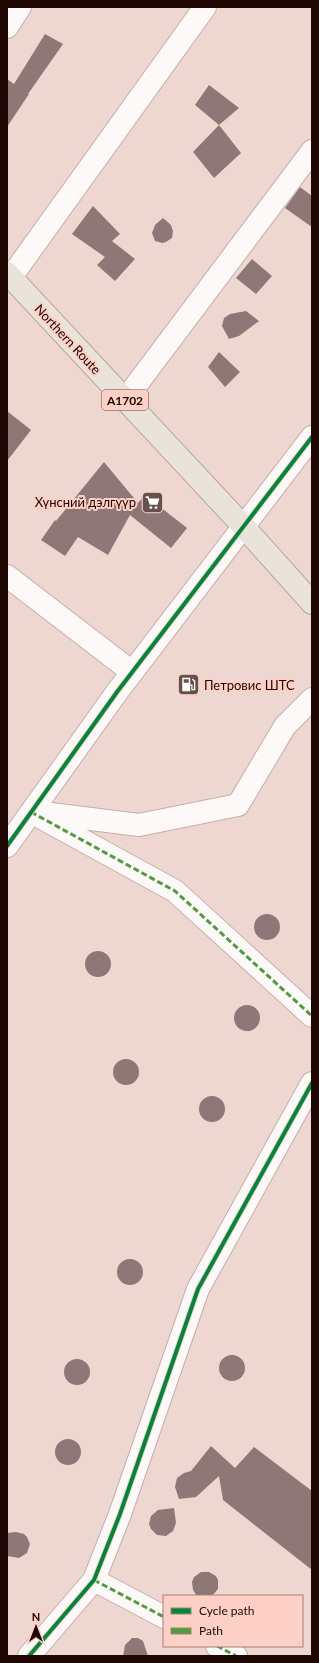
<svg xmlns="http://www.w3.org/2000/svg" width="319" height="1663" font-family="Lato,sans-serif">
	<rect width="100%" height="100%" fill="#efd7d1"/>
	<path fill="#8e7877" d="M45,34L63,44L28,94H29L7,127V79L14,84Z
		M209,85L239,108L219,125L195,105Z
		M219,125L241,153L214,178L193,152Z
		M300,187L312,196V227L285,208Z
		M93,206L120,234L112,241L135,259L115,281L97,265L105,257L72,234Z
		M163,218L171,225L173,231L172,238L166,242L162,243L155,241L152,233L155,225Z
		M252,259L272,276L256,294L236,278Z
		M246,311L259,321L239,336L229,339L222,326L224,318L230,314Z
		M219,352L240,372L225,387L208,367Z
		M7,411L31,430L7,461Z
		M104,462L138,503L145,495L187,528L171,548L130,515L108,555L78,537L65,556L41,540L55,520L56,521Z
		M254 927a13 13 0 1 1 26 0a13 13 0 1 1-26 0Z
		M85 964a13 13 0 1 1 26 0a13 13 0 1 1-26 0Z
		M234 1018a13 13 0 1 1 26 0a13 13 0 1 1-26 0Z
		M113 1072a13 13 0 1 1 26 0a13 13 0 1 1-26 0Z
		M199 1109a13 13 0 1 1 26 0a13 13 0 1 1-26 0Z
		M117 1272a13 13 0 1 1 26 0a13 13 0 1 1-26 0Z
		M219 1368a13 13 0 1 1 26 0a13 13 0 1 1-26 0Z
		M64 1372a13 13 0 1 1 26 0a13 13 0 1 1-26 0Z
		M55 1452a13 13 0 1 1 26 0a13 13 0 1 1-26 0Z
		M211,1446L235,1468L254,1447L312,1491V1570L223,1500L219,1476L196,1497L179,1499L175,1487L177,1478L184,1473L191,1471Z
		M174,1508L176,1523L173,1531L166,1536L157,1535L151,1529L149,1524L151,1516L158,1510Z
		M16,1532L24,1534L27,1537L30,1544L27,1553L19,1558L7,1556V1533Z
		M201,1572H209L216,1576L218,1580V1589L212,1596H197L193,1590L192,1582L194,1577Z
		M132,1638H138L143,1641L148,1656H123L125,1645Z"/>
	<g fill="none" stroke-linecap="round" stroke-linejoin="round">
		<defs>
			<path id="minor" d="M7,27L20,7
				M11,277L205,7
				M125,400L312,151
				M7,576L132,672
				M31,812L175,891L312,1016
				M43,813L139,825L238,805L285,726L312,699
				M7,846L117,692L312,437
				M94,1580L164,1617
				M217,1646L236,1656
				M29,1656L94,1580L120,1514L198,1289L312,1083"/>
			<path id="highway" d="M7,273L244,527L312,603"/>
		</defs>
		<use href="#minor" stroke="#c6aea8" stroke-width="24"/>
		<use href="#highway" stroke="#b6a79b" stroke-width="24"/>
		<use href="#minor" stroke="#fdf9f8" stroke-width="22"/>
		<use href="#highway" stroke="#e9e3da" stroke-width="22"/>
		<path stroke="#4f9e3d" stroke-width="3" stroke-dasharray="6 3" stroke-linecap="butt" d="M31,812L175,891L312,1016
			M94,1580L164,1617
			M217,1646L236,1656"/>
		<defs>
			<path id="cycleway" d="M7,846L117,692L312,437
				M29,1656L94,1580L120,1514L198,1289L312,1083"/>
		</defs>
		<use href="#cycleway" stroke="#fcd0c4" stroke-width="6"/>
		<use href="#cycleway" stroke="#00873e" stroke-width="4"/>
	</g>
	<defs>
		<symbol id="supermarket-square" viewBox="-11 -11 22 22"><rect x="-9" y="-9" width="18" height="18" rx="4" fill="#67504b" stroke="#fcd0c4"/><path d="M-6-5.5h2.5l.6 2H6L4.5 2H-2.5L-4.4-4H-6ZM-1.5 3.2a1.3 1.3 0 1 0 .1 0ZM3 3.2a1.3 1.3 0 1 0 .1 0Z" fill="#fff"/></symbol>
		<symbol id="fuel-square" viewBox="-11 -11 22 22"><rect x="-9" y="-9" width="18" height="18" rx="4" fill="#67504b" stroke="#fcd0c4"/><path d="M-5.5-6h7V0h2V4h1.3V-2.5L3-4.5l.8-.8L6-3V5H2.5V1h-1V6h-7ZM-4.2-4.7v3.2H.2V-4.7Z" fill="#fff"/></symbol>
	</defs>
	<g fill-rule="evenodd">
		<use href="#supermarket-square" x="140" y="490" width="25" height="25"/>
		<use href="#fuel-square" x="176" y="672" width="25" height="25"/>
	</g>
	<g text-anchor="middle" dominant-baseline="central" stroke-width="4" stroke-linejoin="round" paint-order="stroke">
		<rect fill="#fcd0c4" stroke="#61433d" stroke-width="1" x="102" y="390" width="46" height="20" rx="3"/>
		<g font-size="12" font-weight="bold" fill="#1e0703">
			<text x="125" y="400">A1702</text>
		</g>
		<g font-size="13" fill="#1e0703" stroke="#fcd0c4">
			<text transform="translate(68 339) rotate(47)">Northern Route</text>
		</g>
		<g font-size="13" fill="#1e0703" stroke="#fcd0c4" text-anchor="end">
			<text x="136" y="502">Хүнсний дэлгүүр</text>
			<text x="204" y="685" text-anchor="start">Петровис ШТС</text>
		</g>
	</g>
	<rect width="319" height="1663" fill="none" stroke="#1e0703" stroke-width="16"/>
	<rect x="163" y="1595" width="140" height="52" fill="#fcd0c4" stroke="#a38077"/>
	<rect x="171" y="1608" width="20" height="6" fill="#00873e" stroke="#a38077"/>
	<text x="199" y="1615" font-size="12" fill="#1e0703">Cycle path</text>
	<rect x="171" y="1628" width="20" height="6" fill="#4f9e3d" stroke="#a38077"/>
	<text x="199" y="1635" font-size="12" fill="#1e0703">Path</text>
	<g transform="translate(36 1627)" stroke="#fcd0c4" stroke-width="3" paint-order="stroke">
	<path d="M0-3L7 15L0 10L-7 15Z" fill="#1e0703"/>
	<text y="-6" font-size="11" font-weight="bold" text-anchor="middle" fill="#1e0703">N</text>
	</g>
</svg>
